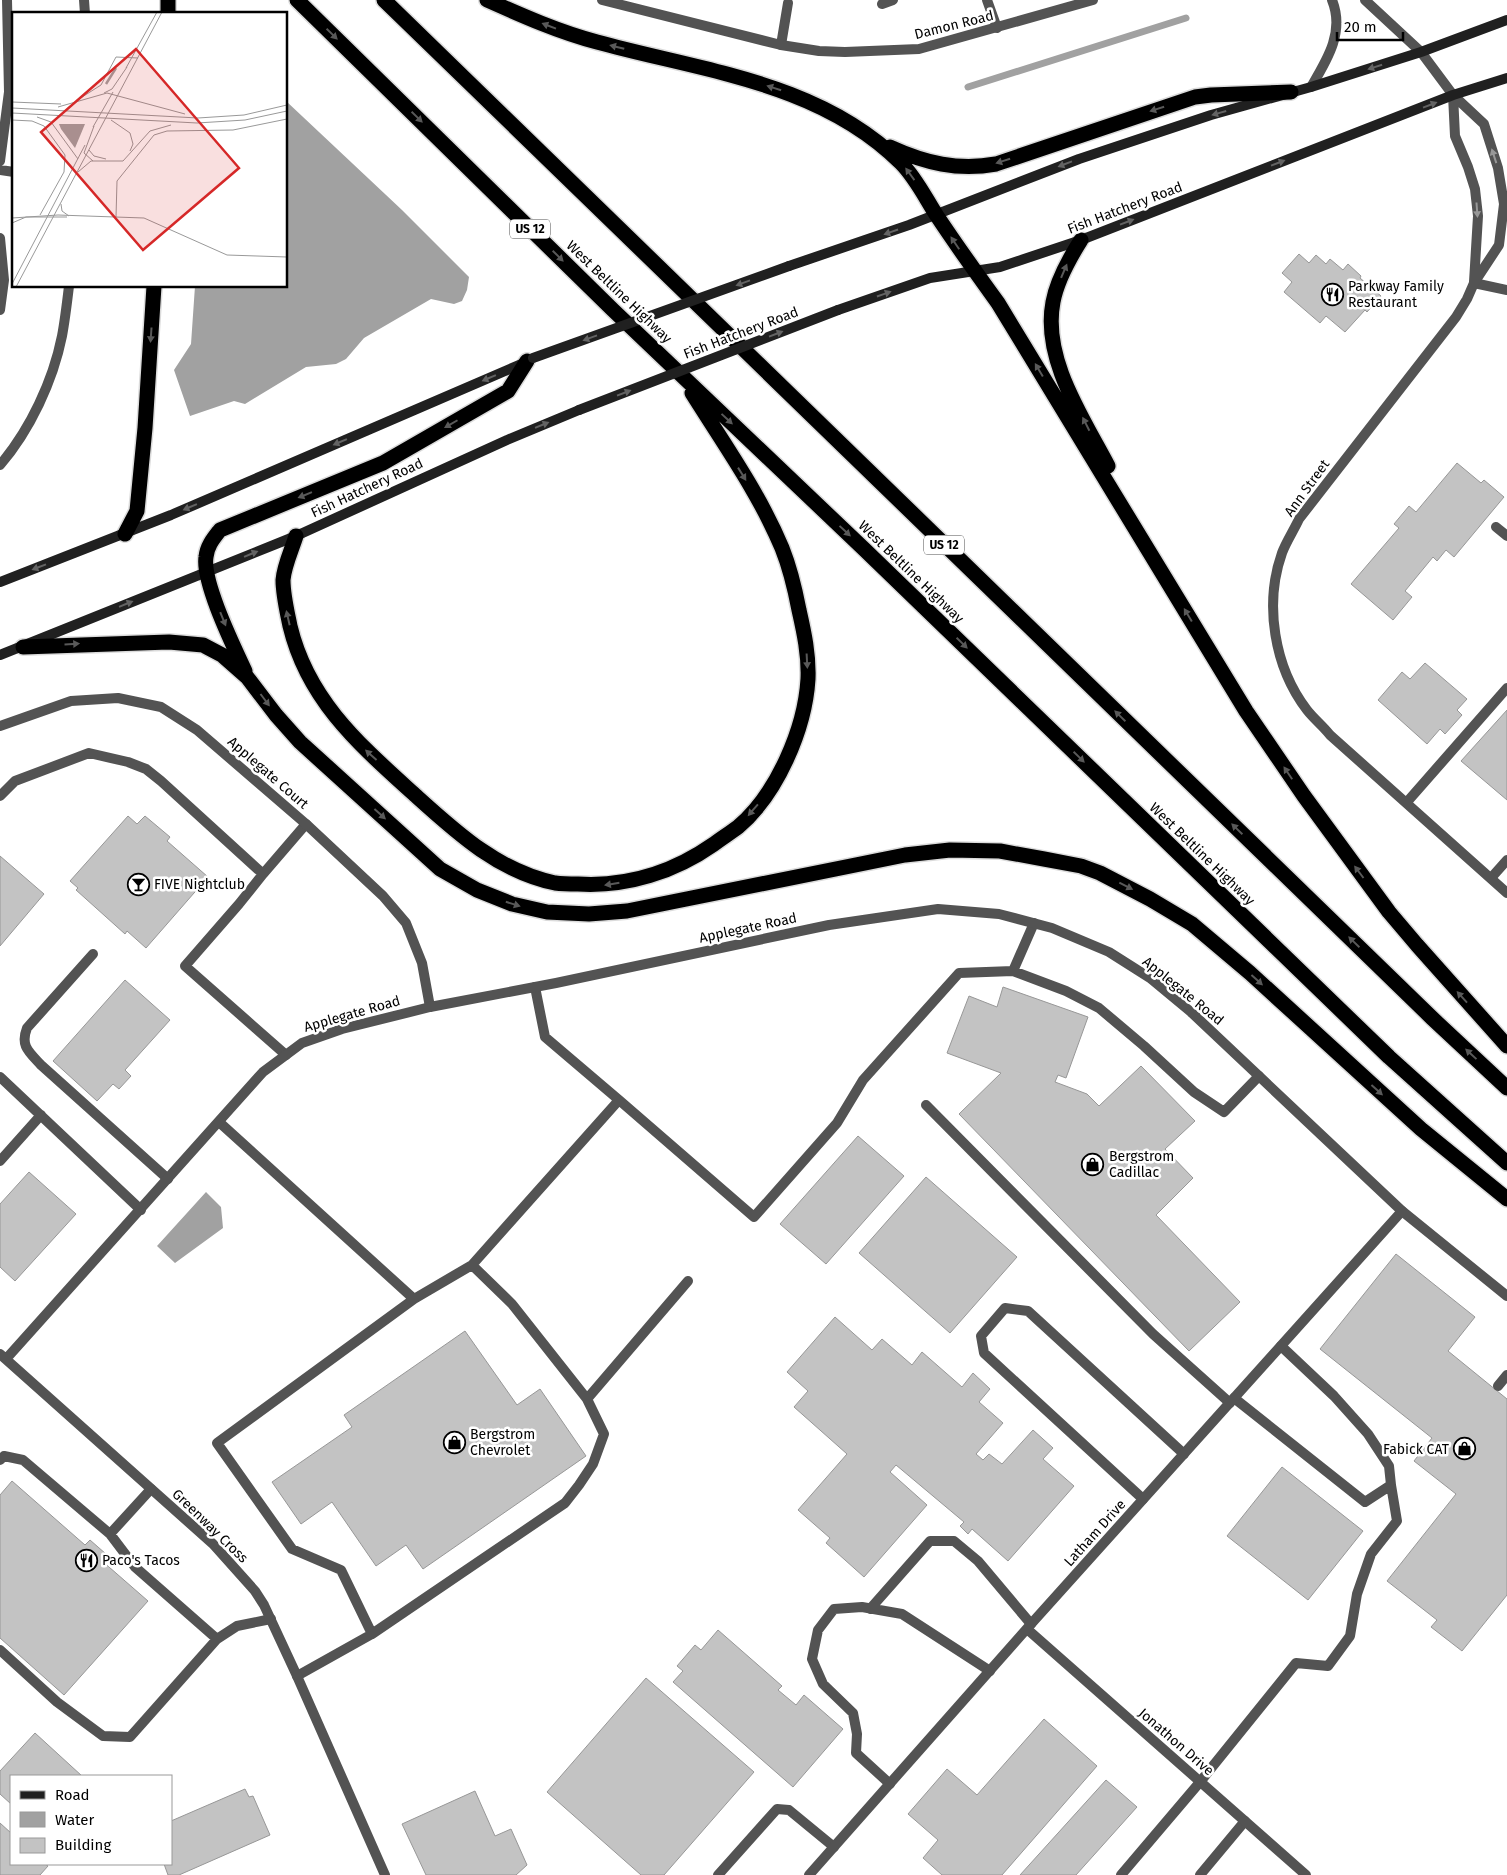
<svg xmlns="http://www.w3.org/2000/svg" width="1507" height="1875" font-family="'Fira Sans',sans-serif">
	<rect width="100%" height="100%" fill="#fff"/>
	<path fill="#a1a1a1" d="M286,101L402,210L469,277L467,290L462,301L454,304L431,299L364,338L346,359L336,364L306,367L245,404L234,401L190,416L174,370L191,344L195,286H286Z
		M206,1192L221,1207L223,1228L175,1263L157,1246Z"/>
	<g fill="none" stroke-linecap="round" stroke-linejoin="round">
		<path stroke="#a1a1a1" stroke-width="7" d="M968,87L1186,18"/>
	</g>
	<path fill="#c3c3c3" stroke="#979797" d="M1299,254L1309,263L1316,255L1326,264L1330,259L1343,270L1348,264L1361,276L1360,278L1381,296L1367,312L1365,310L1345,332L1326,316L1320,323L1284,292L1292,282L1282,273Z
		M1457,463L1481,483L1484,480L1504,497L1454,557L1446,550L1437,561L1433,557L1405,591L1412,597L1393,620L1351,584L1399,528L1394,524L1409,506L1416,512Z
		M1425,663L1467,699L1457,710L1462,715L1445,734L1440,729L1427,744L1378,700L1402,672L1410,679Z
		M1507,710V800L1461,761Z
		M128,816L137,824L145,816L170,837L167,841L208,877L146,948L127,931L125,934L76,890L78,888L70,881Z
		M0,856L44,894L0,946Z
		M125,980L170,1020L125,1070L131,1076L119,1089L113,1084L97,1101L53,1061Z
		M1003,987L1088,1017L1066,1078L1058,1075L1055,1082L1087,1094L1099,1106L1141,1066L1195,1121L1165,1149L1193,1178L1156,1215L1240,1302L1189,1351L959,1114L1001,1073L947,1053L969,996L997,1007Z
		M858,1136L904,1176L826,1264L780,1224Z
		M29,1172L76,1214L15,1281L0,1267V1204Z
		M926,1177L1017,1257L950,1333L859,1253Z
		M1396,1254L1475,1317L1448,1351L1507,1399V1595L1462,1651L1431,1627L1437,1620L1387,1581L1456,1494L1414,1461L1432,1438L1320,1349Z
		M835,1317L872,1350L882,1339L912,1365L922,1352L962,1387L973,1373L990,1389L979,1402L1003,1423L976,1454L983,1460L989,1454L1002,1464L1033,1430L1053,1448L1043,1459L1074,1486L1008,1561L972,1529L968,1534L960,1526L964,1522L896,1465L890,1472L927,1505L864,1577L826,1543L830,1538L798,1510L847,1454L794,1407L808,1391L787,1372Z
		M465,1331L517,1405L540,1389L586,1456L423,1569L406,1545L376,1566L332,1502L301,1524L272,1482L352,1427L344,1415Z
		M1282,1467L1363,1531L1308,1600L1227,1536Z
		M12,1481L85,1545L90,1540L106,1554L101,1560L148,1601L64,1695L0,1638V1495Z
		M718,1630L782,1686L778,1690L796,1705L804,1695L843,1729L793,1787L673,1682L683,1671L677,1666L695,1645L701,1650Z
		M646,1678L754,1772L664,1875H641L547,1792Z
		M1044,1719L1097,1766L1002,1875H942L923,1858L938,1840L908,1814L947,1769L977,1795Z
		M35,1733L82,1776H11V1804L0,1794V1771Z
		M1106,1780L1137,1807L1076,1875H1020Z
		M245,1789L249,1797L253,1796L270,1835L179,1875H168L164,1864H171V1821Z
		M475,1791L495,1836L511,1829L527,1865L516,1875H426L402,1824Z
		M0,1823L11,1833V1864H45L48,1866L40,1875H0Z"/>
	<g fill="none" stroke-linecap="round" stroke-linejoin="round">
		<defs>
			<path id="motorway" d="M168,0V14
				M297,0L613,310L864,549L1389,1057L1507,1163
				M384,0L1432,1018L1507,1088
				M487,0C523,16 559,32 597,42C702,71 820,82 901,163C916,178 926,199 937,216C957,246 977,274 998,303L1246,711L1304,796L1389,912L1417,945L1507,1046
				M890,147C925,163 958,171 996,164L1195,97L1211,95L1291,92
				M1081,240C1069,259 1057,280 1053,302C1042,359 1083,418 1108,466
				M125,534L137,511L145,428L154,286
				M296,536C292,549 284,566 283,580C283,595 287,611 290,626C308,701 360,745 415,795C457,833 498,871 555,883C563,884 571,884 578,884C627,887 674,872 714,844C722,838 730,833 738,827C777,794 805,729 808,679C809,655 804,632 799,610C795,589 790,568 782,548C759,493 724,444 692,393
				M23,647L169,642L203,645L222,655L247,677L276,715L300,742L440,869L477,890L512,904L547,912L589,914L627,911L905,855L950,850L1000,851L1044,859L1081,866L1100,873L1150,899L1192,924L1250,973L1421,1129L1507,1199
				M245,671C234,647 202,582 206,557C207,546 213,539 220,530L383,463L508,391L527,361"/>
		</defs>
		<use href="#motorway" stroke="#dbdbdb" stroke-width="18"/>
		<path stroke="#535353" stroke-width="10" d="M987,0L997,28
			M882,4L893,0
			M781,45L788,3
			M0,161L9,92L7,0
			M0,170L14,172
			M0,238L4,280L0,310
			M1474,283L1507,290
			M1496,527L1507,536
			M0,796L15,781L89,753L128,762L146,769L161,781L263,874L306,824
			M1407,802L1507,688
			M263,874L239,904L185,966L286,1055
			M1491,878L1507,860
			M93,954L27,1028C20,1046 29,1052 41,1065L168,1179
			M1013,971L1066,991L1099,1008L1144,1046L1194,1092L1224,1112L1259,1076
			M0,1077L141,1210
			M619,1100L754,1217L837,1123L863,1080L959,973L1013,971L1034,923
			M926,1105L1153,1334L1230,1403
			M219,1122L414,1299L217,1443L292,1549L341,1570L372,1634L297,1676
			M0,1161L41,1115
			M414,1299L472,1265L619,1100L545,1037L535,987
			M1498,1386L1507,1375
			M1234,1398L1365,1502L1391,1485L1389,1466L1368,1434L1334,1396L1281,1346
			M587,1399L688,1281
			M0,1460L4,1456L23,1460L110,1534
			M151,1489L110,1534L135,1567L217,1639L237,1626L271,1619
			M1143,1499L984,1353L981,1336L1005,1308L1028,1311L1184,1454
			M870,1609L930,1541H954L978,1561L1031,1624
			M372,1634L565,1503L579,1485L593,1464L604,1434L587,1399L512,1304L472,1265
			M0,1650L57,1702L103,1736L130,1737L217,1639
			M890,1784L856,1753L857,1734L853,1713L823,1684L812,1659L818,1630L834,1609L862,1607L902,1614L990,1671
			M718,1875L777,1809L789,1810L834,1847
			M1121,1875L1200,1782L1296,1663L1328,1666L1350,1636L1357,1594L1371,1554L1397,1521L1391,1485
			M1200,1875L1245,1821"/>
		<path stroke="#535353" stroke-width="10" d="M1453,95L1484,124L1498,168L1504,204L1499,245L1474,283L1467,299L1456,317L1299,519C1294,530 1286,542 1282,553C1264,604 1274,667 1307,710C1314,719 1323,726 1330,735L1507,893
			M1453,95L1455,136L1468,167L1475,189L1478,216L1474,282
			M0,726L71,701L118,698L161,707L197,730L306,824L383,896L406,923L422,963L430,1007
			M1027,1629L1306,1875
			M809,1875L1031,1624L1402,1211"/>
		<path stroke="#535353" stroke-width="10" d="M84,0L85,14
			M602,0L781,45L819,51L845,52L919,49L1093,0
			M1365,0L1421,52L1453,95
			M1311,87C1327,60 1345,32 1332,0
			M0,465C30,430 53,381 62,336C65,320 67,303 69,286
			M0,1354L213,1544L255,1591L264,1605L297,1676L385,1875
			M6,1359L263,1072L302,1043L342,1029L430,1007L556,983L829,925L938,909L999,914L1052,928L1109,952L1150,978L1191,1012L1402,1211L1507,1296"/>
		<path stroke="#202020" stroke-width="10" d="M789,266L909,225L1079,159L1211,115L1311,87L1421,52L1507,20
			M838,310L930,278L1000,267L1081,240L1453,95L1507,78
			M0,582L171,515L526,362
			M0,655L296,536L507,440L579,410"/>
		<use href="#motorway" stroke="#000" stroke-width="15"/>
		<path stroke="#202020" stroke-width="10" d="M533,358L789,266
			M579,410L838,310"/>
	</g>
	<defs><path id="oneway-solid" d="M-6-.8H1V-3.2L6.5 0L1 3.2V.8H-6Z" transform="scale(1.25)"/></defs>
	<g fill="#595959">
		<use href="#oneway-solid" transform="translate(549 26) rotate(-159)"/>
		<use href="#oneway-solid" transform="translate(332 34) rotate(44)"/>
		<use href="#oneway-solid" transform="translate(617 47) rotate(-166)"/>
		<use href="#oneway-solid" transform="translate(774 88) rotate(-162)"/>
		<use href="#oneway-solid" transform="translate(1157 109) rotate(162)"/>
		<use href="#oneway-solid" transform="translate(417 117) rotate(44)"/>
		<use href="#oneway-solid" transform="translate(1003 161) rotate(162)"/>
		<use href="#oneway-solid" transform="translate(910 174) rotate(-126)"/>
		<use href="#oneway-solid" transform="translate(955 243) rotate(-124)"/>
		<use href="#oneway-solid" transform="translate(558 256) rotate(45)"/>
		<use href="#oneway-solid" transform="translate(1064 271) rotate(-67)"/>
		<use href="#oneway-solid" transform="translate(151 335) rotate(94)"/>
		<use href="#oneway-solid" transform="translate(1039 370) rotate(-121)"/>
		<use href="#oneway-solid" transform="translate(727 419) rotate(43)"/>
		<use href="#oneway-solid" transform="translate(451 424) rotate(150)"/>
		<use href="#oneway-solid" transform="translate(1086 424) rotate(-117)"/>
		<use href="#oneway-solid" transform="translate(742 474) rotate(58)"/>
		<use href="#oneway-solid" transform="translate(305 495) rotate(158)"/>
		<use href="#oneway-solid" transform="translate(845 531) rotate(43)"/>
		<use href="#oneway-solid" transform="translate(1188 615) rotate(-121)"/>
		<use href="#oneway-solid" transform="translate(288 618) rotate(-103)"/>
		<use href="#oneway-solid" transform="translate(223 619) rotate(68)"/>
		<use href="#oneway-solid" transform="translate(962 643) rotate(44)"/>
		<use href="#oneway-solid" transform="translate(72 644) rotate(-3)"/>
		<use href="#oneway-solid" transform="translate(807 661) rotate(87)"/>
		<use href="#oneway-solid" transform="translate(265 700) rotate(53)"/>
		<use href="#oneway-solid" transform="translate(1120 716) rotate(-136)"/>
		<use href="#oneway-solid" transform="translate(371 755) rotate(-138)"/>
		<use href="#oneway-solid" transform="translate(1079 757) rotate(44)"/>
		<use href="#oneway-solid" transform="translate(1288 773) rotate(-124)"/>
		<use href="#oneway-solid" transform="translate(753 810) rotate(131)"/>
		<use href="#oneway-solid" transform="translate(380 814) rotate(42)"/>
		<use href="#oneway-solid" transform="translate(1237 829) rotate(-136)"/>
		<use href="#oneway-solid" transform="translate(1359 872) rotate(-127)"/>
		<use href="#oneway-solid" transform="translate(612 884) rotate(171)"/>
		<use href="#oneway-solid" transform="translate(1126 886) rotate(27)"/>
		<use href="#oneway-solid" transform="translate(513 904) rotate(17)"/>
		<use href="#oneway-solid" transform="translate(1354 942) rotate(-136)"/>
		<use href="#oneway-solid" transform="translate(1257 980) rotate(42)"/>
		<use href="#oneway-solid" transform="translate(1462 997) rotate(-132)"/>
		<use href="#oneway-solid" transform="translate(1471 1054) rotate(-137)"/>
		<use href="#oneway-solid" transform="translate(1377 1090) rotate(42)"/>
	</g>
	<g fill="#636363">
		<use href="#oneway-solid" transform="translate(1375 67) rotate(162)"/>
		<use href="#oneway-solid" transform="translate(1430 105) rotate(-21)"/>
		<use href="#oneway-solid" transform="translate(1219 113) rotate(164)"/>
		<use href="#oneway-solid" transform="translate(1278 163) rotate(-21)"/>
		<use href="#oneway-solid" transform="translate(1065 164) rotate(159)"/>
		<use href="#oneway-solid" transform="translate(1127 222) rotate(-21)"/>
		<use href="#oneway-solid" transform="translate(891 232) rotate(161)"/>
		<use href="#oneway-solid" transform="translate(743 283) rotate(160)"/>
		<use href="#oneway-solid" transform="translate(884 294) rotate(-19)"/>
		<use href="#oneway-solid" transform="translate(776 334) rotate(-21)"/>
		<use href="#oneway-solid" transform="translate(590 338) rotate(160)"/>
		<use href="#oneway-solid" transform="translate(489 378) rotate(157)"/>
		<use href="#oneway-solid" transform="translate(624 393) rotate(-21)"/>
		<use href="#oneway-solid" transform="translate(542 425) rotate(-22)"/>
		<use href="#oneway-solid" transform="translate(340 442) rotate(157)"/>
		<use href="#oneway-solid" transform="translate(190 507) rotate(157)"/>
		<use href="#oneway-solid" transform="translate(251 554) rotate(-22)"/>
		<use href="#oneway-solid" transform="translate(39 567) rotate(159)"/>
		<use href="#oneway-solid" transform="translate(126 604) rotate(-22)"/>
	</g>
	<g fill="#989898">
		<use href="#oneway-solid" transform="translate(1494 156) rotate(-108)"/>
		<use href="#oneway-solid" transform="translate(1477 210) rotate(86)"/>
	</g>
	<defs>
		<symbol id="restaurant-ring" viewBox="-11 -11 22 22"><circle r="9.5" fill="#fff" stroke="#000" stroke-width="1.5"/><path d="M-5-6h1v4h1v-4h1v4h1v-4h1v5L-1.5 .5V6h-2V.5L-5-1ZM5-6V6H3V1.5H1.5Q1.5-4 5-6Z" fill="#000"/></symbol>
		<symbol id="bar-ring" viewBox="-11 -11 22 22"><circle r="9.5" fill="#fff" stroke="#000" stroke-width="1.5"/><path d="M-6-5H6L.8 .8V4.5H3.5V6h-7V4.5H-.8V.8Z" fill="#000"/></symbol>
		<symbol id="shop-ring" viewBox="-11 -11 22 22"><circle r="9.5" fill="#fff" stroke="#000" stroke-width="1.5"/><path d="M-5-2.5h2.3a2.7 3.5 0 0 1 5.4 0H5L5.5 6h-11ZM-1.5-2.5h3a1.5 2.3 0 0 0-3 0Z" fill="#000"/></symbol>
	</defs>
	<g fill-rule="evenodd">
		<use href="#restaurant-ring" x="1320" y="282" width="25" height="25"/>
		<use href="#bar-ring" x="126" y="872" width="25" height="25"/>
		<use href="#shop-ring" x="1080" y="1152" width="25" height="25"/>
		<use href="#shop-ring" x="442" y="1430" width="25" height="25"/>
		<use href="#shop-ring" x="1452" y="1436" width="25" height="25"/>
		<use href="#restaurant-ring" x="74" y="1548" width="25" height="25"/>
	</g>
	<g text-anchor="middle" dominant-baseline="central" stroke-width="5" stroke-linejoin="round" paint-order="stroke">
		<g fill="#fff" stroke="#4c4c4c" stroke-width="1">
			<rect x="510" y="219.5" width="40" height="19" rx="4"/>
			<rect x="924" y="535.5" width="40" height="19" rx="4"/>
		</g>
		<g font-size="12" font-weight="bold" fill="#000">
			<text x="530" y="229">US 12</text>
			<text x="944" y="545">US 12</text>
		</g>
		<g font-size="14" fill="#000" stroke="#fff">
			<text transform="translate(954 25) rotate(-14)">Damon Road</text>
			<text transform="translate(1125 208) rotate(-21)">Fish Hatchery Road</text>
			<text transform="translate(619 292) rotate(44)">West Beltline Highway</text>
			<text transform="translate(741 333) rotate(-21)">Fish Hatchery Road</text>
			<text transform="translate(367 488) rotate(-25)">Fish Hatchery Road</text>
			<text transform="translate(1307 488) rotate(-54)">Ann Street</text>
			<text transform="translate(911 572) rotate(44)">West Beltline Highway</text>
			<text transform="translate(268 773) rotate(41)">Applegate Court</text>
			<text transform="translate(1202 854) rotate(44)">West Beltline Highway</text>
			<text transform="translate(748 928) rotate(-12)">Applegate Road</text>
			<text transform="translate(1183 991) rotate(39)">Applegate Road</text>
			<text transform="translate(352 1014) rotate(-16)">Applegate Road</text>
			<text transform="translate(210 1526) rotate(44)">Greenway Cross</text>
			<text transform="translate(1095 1533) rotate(-48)">Latham Drive</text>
			<text transform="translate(1176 1742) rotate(41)">Jonathon Drive</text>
		</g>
		<g font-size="14" fill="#000" stroke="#fff" text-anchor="start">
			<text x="1348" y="286">Parkway Family<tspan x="1348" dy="16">Restaurant</tspan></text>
			<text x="154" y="884">FIVE Nightclub</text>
			<text x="1109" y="1156">Bergstrom<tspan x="1109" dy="16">Cadillac</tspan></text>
			<text x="470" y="1434">Bergstrom<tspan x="470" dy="16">Chevrolet</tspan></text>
			<text x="1449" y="1449" text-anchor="end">Fabick CAT</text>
			<text x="102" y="1560">Paco's Tacos</text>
		</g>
	</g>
	<g transform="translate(12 12)">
		<rect width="275" height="275" fill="#fff"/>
		<path d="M47,112H73L63,136L49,117Z" fill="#a1a1a1"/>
		<path fill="none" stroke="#a1a1a1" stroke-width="2.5" d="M94,72L104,56"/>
		<path fill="none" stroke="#999" stroke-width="1" d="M114,56L145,0M92,81L100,77L115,55M67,87L89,73L104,45L126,46M0,90L49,92M46,95L95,81L173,102M0,96L186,106L232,103L275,93M0,101L185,111L233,108L275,99M25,105L39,110L66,147M0,108L20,109L32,114L53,143L52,160L28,203M99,108L118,121L121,132L118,139M81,115L101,80M77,138L82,144L94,147M81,149L72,141L82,114M66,160L79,149H111L138,119L159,113M49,192L50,199L57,204M104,205L105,169L142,123L155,119L221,118L275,107M0,206L46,203L132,206L215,243L275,245M0,211L14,205H55M0,272L73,133M4,275L150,0"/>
		<path fill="#d62828" fill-opacity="0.15" stroke="#d62828" stroke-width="2.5" d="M124,37L227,156L131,238L29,120Z"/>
		<rect width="275" height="275" fill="none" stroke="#000" stroke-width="2.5"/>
	</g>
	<rect x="10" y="1775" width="162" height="90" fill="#ffffff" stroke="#999999"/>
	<rect x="20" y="1791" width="25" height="8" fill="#202020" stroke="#999999"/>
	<text x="55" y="1800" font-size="15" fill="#000000">Road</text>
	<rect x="20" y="1812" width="25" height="15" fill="#a1a1a1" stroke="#999999"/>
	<text x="55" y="1825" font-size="15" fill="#000000">Water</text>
	<rect x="20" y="1838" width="25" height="15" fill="#c3c3c3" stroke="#999999"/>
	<text x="55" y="1850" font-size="15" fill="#000000">Building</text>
	<path d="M1337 32v8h66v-8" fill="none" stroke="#000000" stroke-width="2.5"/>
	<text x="1344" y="32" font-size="15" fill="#000000" stroke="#ffffff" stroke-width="4" paint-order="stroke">20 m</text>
</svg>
